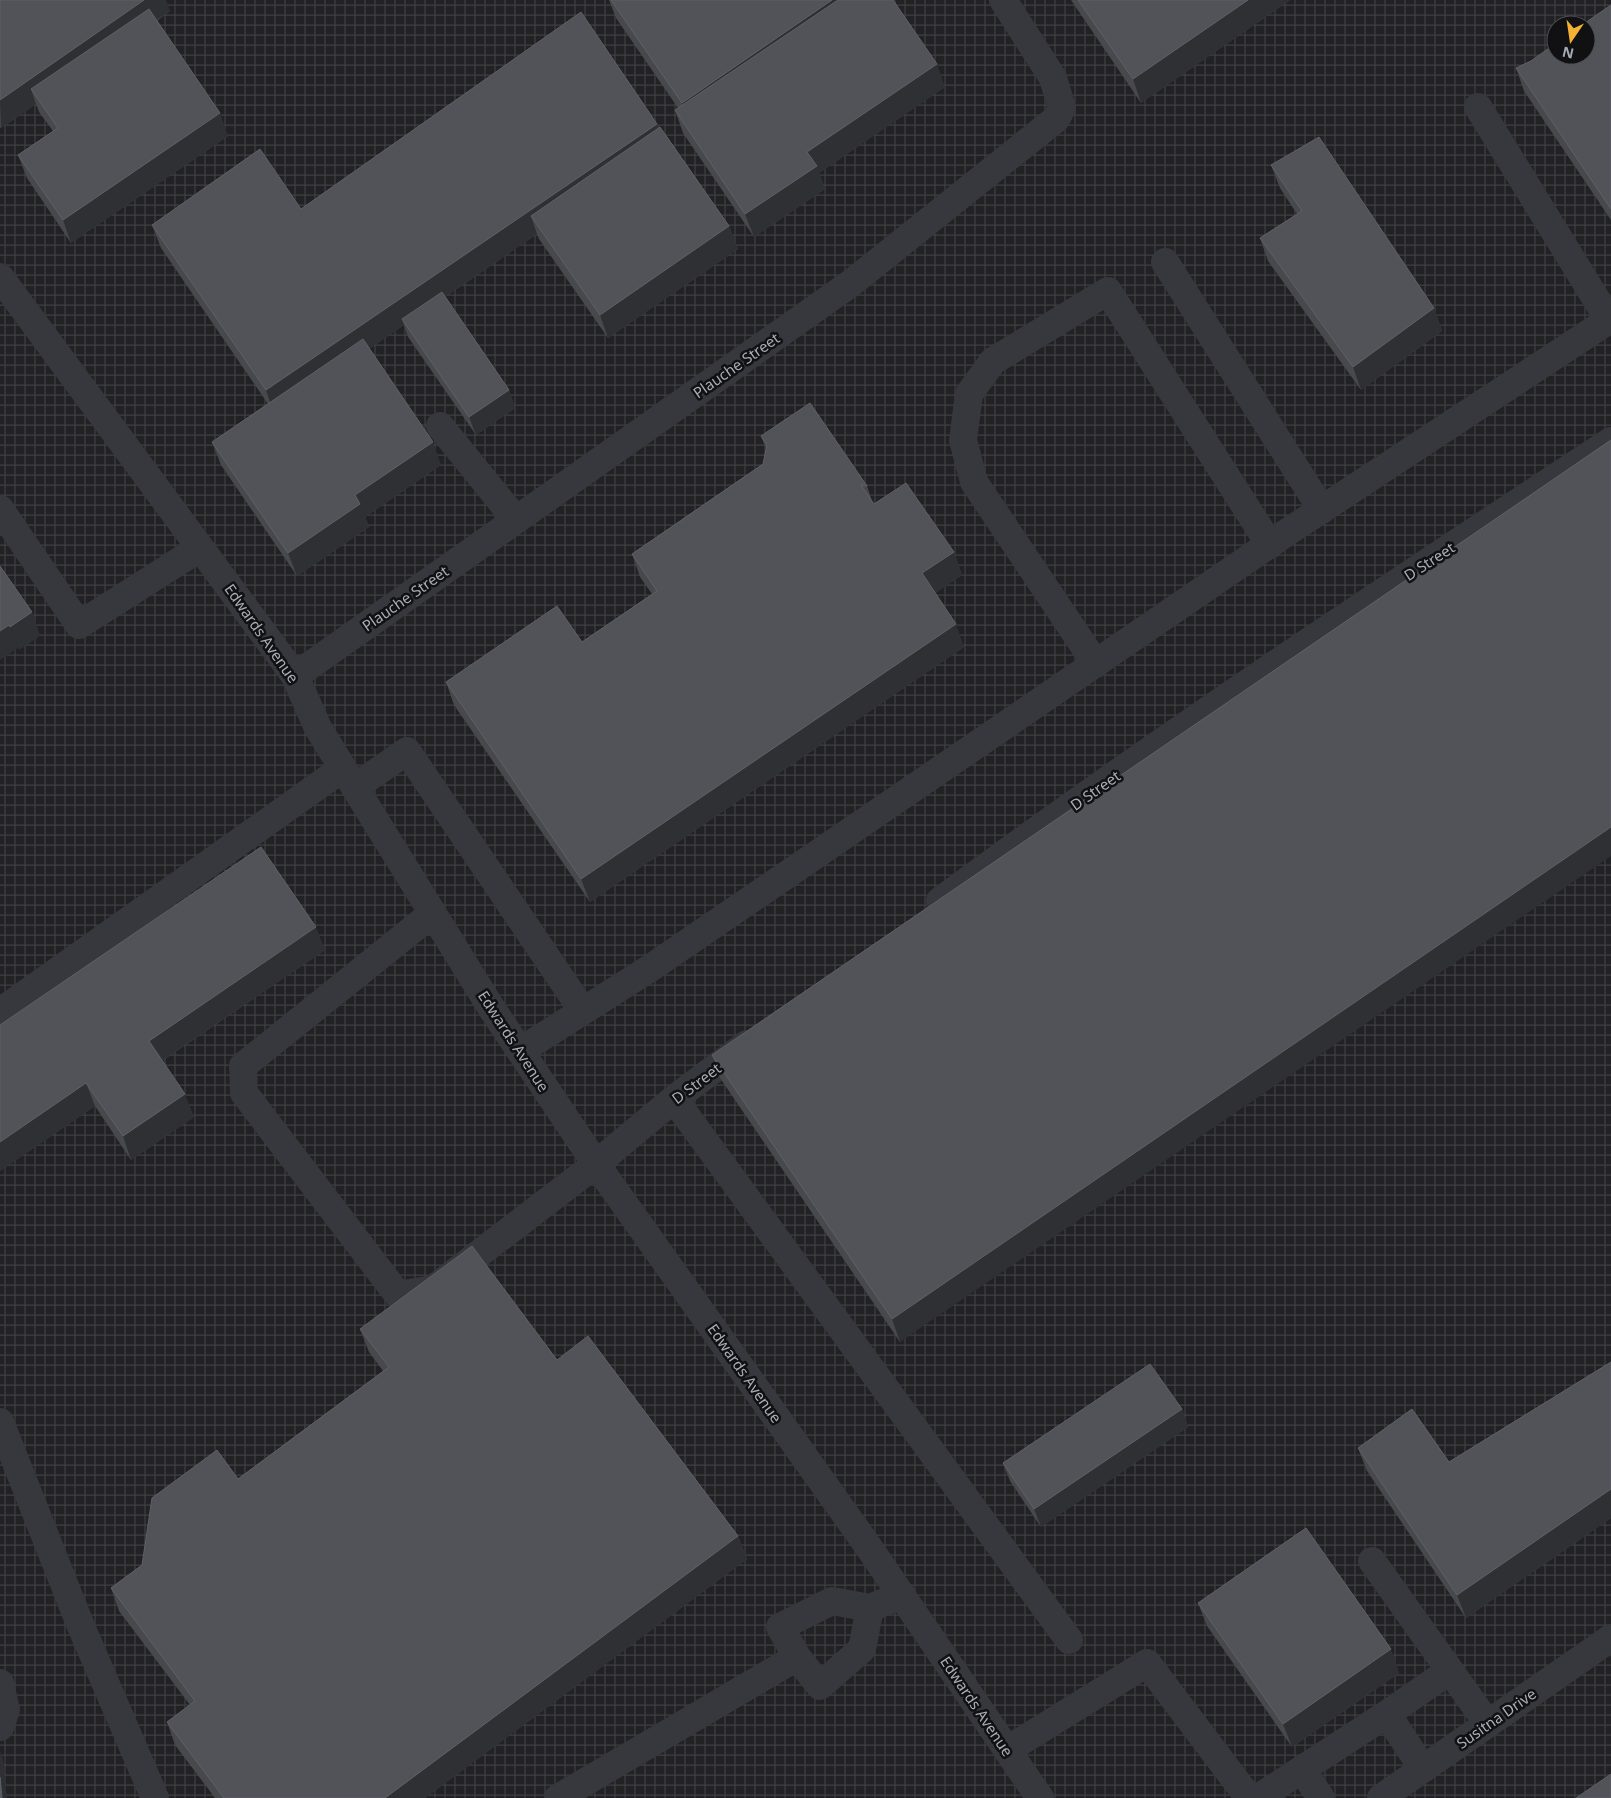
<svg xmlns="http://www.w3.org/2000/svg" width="1611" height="1798" font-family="'Noto Sans',sans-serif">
	<defs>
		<pattern id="industrial-grid" width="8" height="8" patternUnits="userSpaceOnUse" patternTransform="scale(1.25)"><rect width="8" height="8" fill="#222225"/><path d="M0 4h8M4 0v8" fill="none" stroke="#3f3f43"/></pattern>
	</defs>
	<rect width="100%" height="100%" fill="#161618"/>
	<path fill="url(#industrial-grid)" fill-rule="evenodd" d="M0,0H1611V1798H0ZM1556,25H1586V55H1556Z"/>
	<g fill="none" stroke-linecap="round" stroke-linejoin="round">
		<path stroke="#37383d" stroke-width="28" d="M1165,262L1322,510
			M0,277L295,676L318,728L492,1009L596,1164L870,1549L1040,1798
			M440,426L516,520
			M0,509L79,625L200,548
			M1096,664L974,482L963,440L969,394L993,361L1108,291L1270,545
			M295,676L850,284L1056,119L1062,108L1053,78L1003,0
			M355,787L407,751L583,1011L520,1051
			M940,901C1158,739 1385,590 1611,441
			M433,913L243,1066L244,1093L398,1295L433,1289L596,1164L674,1099L747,1044
			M583,1011L652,967L1286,533L1609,320L1478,107
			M0,1012L343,768
			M674,1099L1069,1640
			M0,1422L80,1624L155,1798
			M1372,1561L1488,1724
			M870,1608L832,1601L780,1627L797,1657L820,1686L862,1649L870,1608L902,1595
			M0,1683L6,1710L0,1727
			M1387,1714L1449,1671
			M1007,1750L1147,1663L1249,1798
			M1302,1770L1321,1798
			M558,1798L797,1657
			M1258,1798L1387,1714L1423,1769
			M1381,1798L1611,1638"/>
	</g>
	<path fill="#47494d" d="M0,0L170,11L157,21L228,136L71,243L27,178L18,155L53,131L39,112L36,104L1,128L0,127Z
		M609,0H893L945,87L819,173L825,189L754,237L683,133L675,110L678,108L616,18Z
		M1071,0H1290L1141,103Z
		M1611,5V220L1524,91L1516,68L1531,61Z
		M657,124L659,127L729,226L738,249L608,338L539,239L537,234L445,297L509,390L515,408L476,435L408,337L404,325L369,349L441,465L365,517L369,527L297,576L221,465L212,442L268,404L161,248L152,225L301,209Z
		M1271,165L1434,308L1442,331L1361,390L1268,261L1260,238L1297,214L1280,188Z
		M761,436L867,486L872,501L874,504L954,552L962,575L935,593L964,647L590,902L454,705L446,682L582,642L652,594L640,577L632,554L763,464L766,449Z
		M1611,440L900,1342L720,1078L712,1055Z
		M325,950L162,1061L194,1117L131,1160L95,1106L0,1171V1025Z
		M360,1329L557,1360L738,1536L747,1559L425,1798H215L175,1745L167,1722L190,1705L119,1611L111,1588L142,1565L238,1479L383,1371L369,1352Z
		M1611,1362V1518L1466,1618L1367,1471L1358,1448L1449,1462Z
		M1182,1409L1188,1427L1041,1527L1010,1481L1003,1463Z
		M1198,1603L1399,1673L1292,1747L1207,1626Z"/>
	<path fill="#2f3033" d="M144,0H166L170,11L39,101L31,89L36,104L1,128L0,100Z
		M832,0H847L690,126L682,103Z
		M1248,0H1290L1141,103L1133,79Z
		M937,64L945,87L819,173L825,189L754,237L745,214L807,152Z
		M220,113L228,136L71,243L63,220Z
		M657,124L666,147L531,216L537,234L405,324L402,319L404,325L274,414L266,390Z
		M729,226L738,249L608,338L600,315Z
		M1434,308L1442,331L1361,390L1353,367Z
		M509,390L515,408L476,435L469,417Z
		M433,442L441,465L365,517L369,527L297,576L288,553L355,495Z
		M954,552L962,575L930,597L922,573Z
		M32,612L40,636L19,650L10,627Z
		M956,624L964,647L590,902L581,879Z
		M9,625L18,648L0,660V631Z
		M1611,827V856L900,1342L892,1319Z
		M316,927L325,950L157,1064L149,1041Z
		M86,1083L95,1106L0,1171V1142Z
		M185,1094L194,1117L131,1160L123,1136Z
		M1182,1409L1188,1427L1041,1527L1034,1509Z
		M1611,1489V1518L1466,1618L1457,1595Z
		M738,1536L747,1559L425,1798H385Z
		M1391,1649L1399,1673L1292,1747L1283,1724Z
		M0,1751L3,1759L7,1798H2L0,1777Z"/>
	<path fill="#525359" stroke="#5f6168" d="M0,0H144L0,100Z
		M611,0H832L682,103Z
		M838,0H893L937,64L807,152L817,166L745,214L675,110Z
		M1078,0H1248L1133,79Z
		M1611,5V209L1516,68L1531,61L1556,43V55H1586V25H1582Z
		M149,9L220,113L63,220L18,155L58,128L31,89Z
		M581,12L657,124L266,390L152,225L260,149L301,209Z
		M660,127L729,226L600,315L531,216Z
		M1319,137L1434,308L1353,367L1260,238L1302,211L1271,165Z
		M442,292L509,390L469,417L402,319Z
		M363,339L433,442L355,495L360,504L288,553L212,442Z
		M810,403L867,486L861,485L874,504L906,483L954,552L922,573L956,624L581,879L446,682L557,606L582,642L657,591L632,554L763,464L767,445L761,436Z
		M1611,440V827L892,1319L712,1055Z
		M0,566L32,612L10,627L9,625L0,631Z
		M261,847L316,927L149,1041L185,1094L123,1136L86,1083L0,1142V1025Z
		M472,1246L557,1360L588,1336L738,1536L385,1798H224L167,1722L195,1701L111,1588L142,1565L152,1498L217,1450L238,1479L389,1367L360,1329Z
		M1611,1362V1489L1457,1595L1358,1448L1412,1409L1449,1462Z
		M1150,1364L1182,1409L1034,1509L1003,1463Z
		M1306,1528L1391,1649L1283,1724L1198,1603Z
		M1611,1774V1798H1576Z
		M0,1777L2,1798H0Z"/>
	<g text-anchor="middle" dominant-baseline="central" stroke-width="5" stroke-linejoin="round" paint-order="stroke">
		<g font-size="15" fill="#a8adb8" stroke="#111113">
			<text transform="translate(736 365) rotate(-35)">Plauche Street</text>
			<text transform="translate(1429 561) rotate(-33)">D Street</text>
			<text transform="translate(405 598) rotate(-35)">Plauche Street</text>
			<text transform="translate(262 633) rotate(55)">Edwards Avenue</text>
			<text transform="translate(1095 790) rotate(-35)">D Street</text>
			<text transform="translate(514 1041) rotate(57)">Edwards Avenue</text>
			<text transform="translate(696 1083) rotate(-37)">D Street</text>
			<text transform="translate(745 1373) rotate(55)">Edwards Avenue</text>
			<text transform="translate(977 1706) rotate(56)">Edwards Avenue</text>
			<text transform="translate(1496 1718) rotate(-35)">Susitna Drive</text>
		</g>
	</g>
	<g transform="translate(1571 40) rotate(193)"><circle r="24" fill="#111113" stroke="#4d4f55"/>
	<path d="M0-4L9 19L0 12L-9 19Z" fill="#f2b134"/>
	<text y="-8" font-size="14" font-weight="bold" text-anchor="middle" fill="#a8adb8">N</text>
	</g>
</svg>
